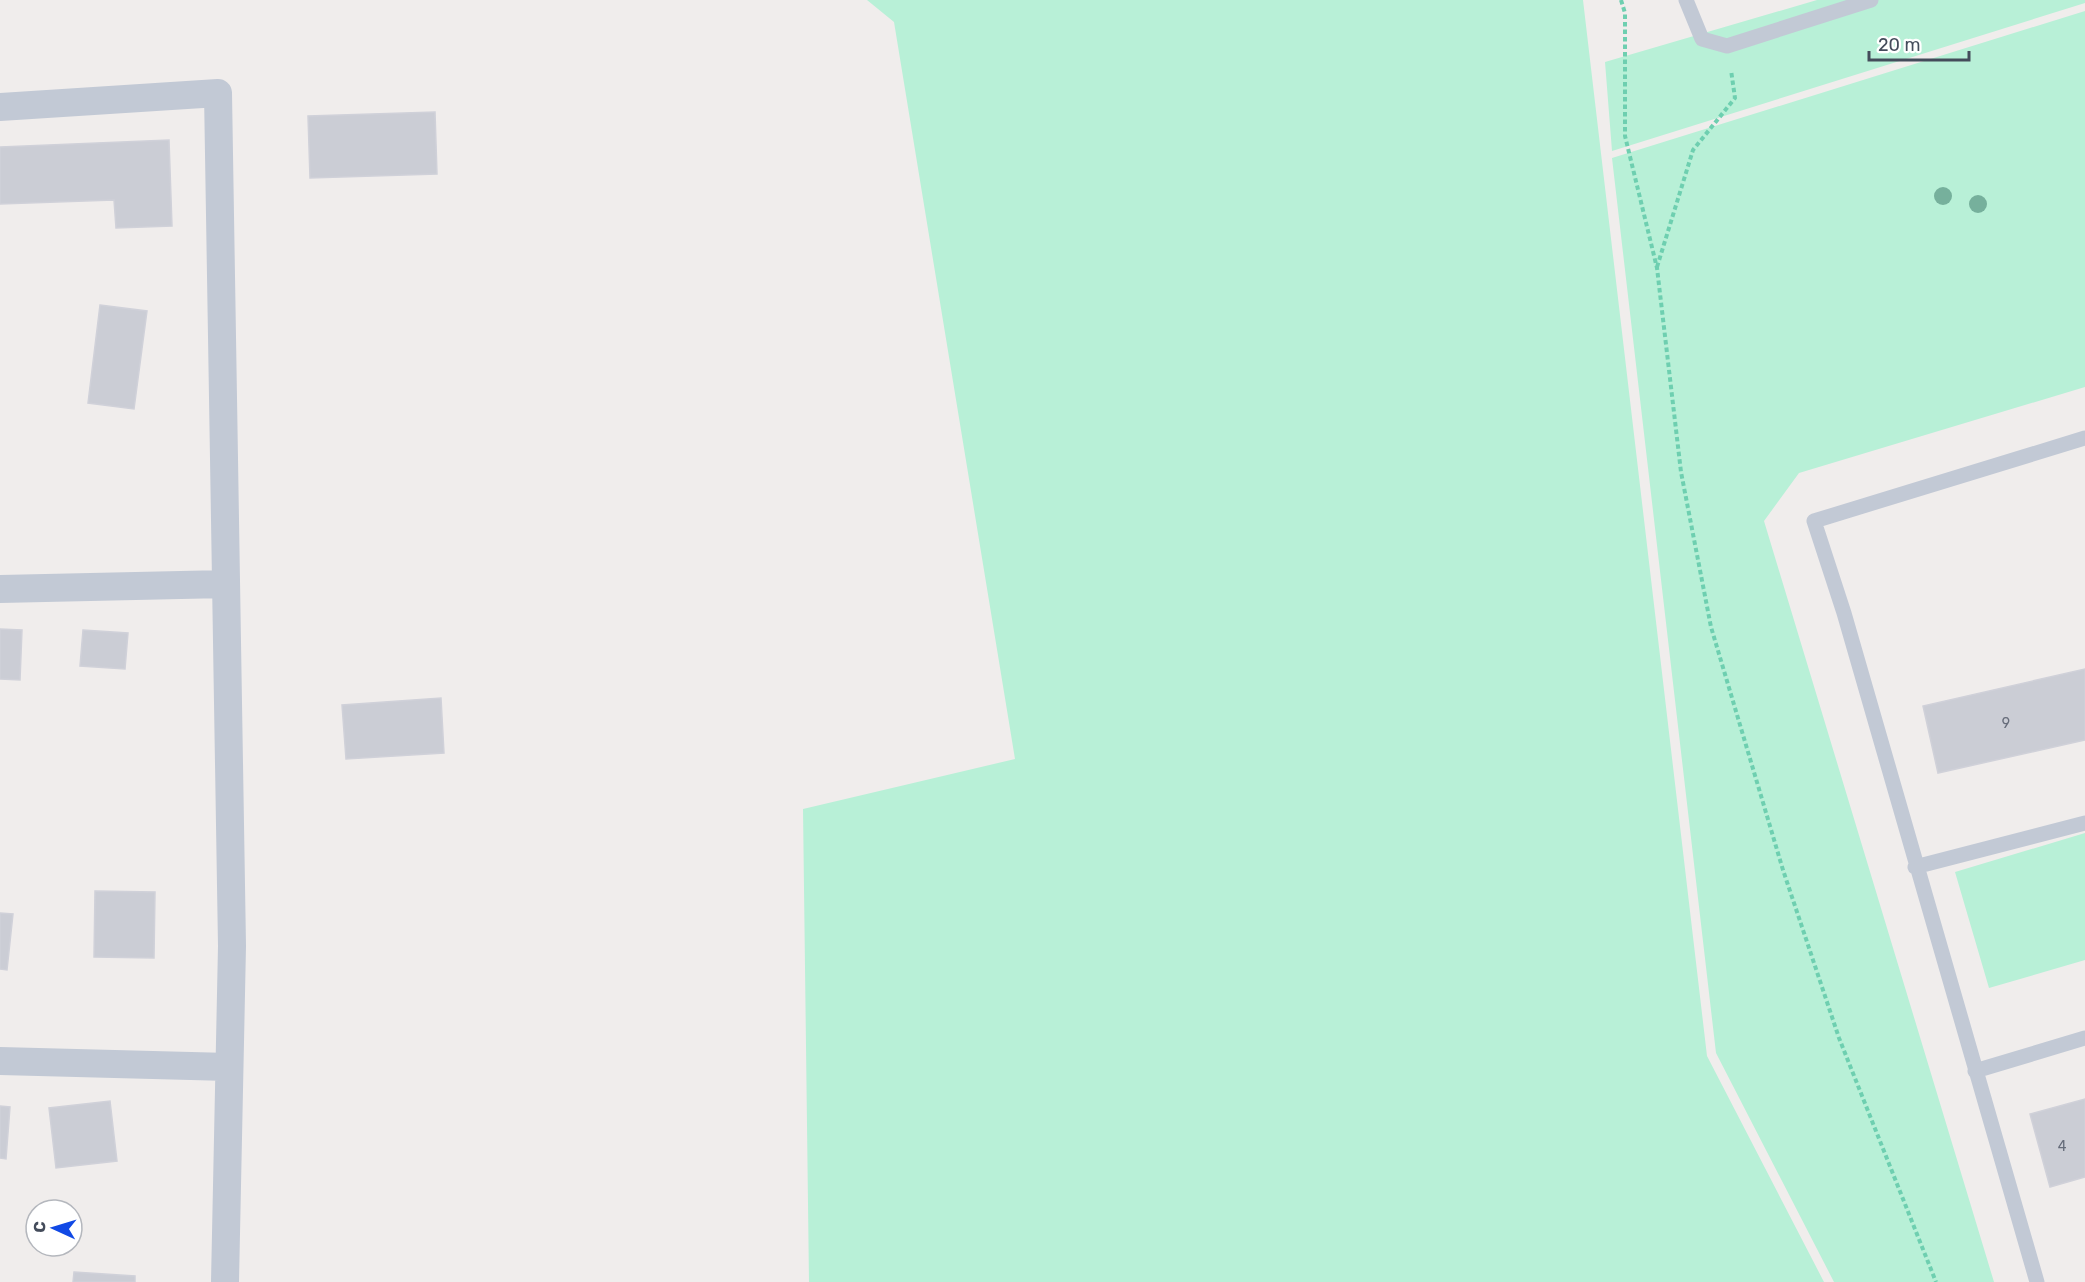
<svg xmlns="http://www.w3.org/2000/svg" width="2085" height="1282" font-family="Rubik,sans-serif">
	<rect width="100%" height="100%" fill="#f0edec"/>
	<path fill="#b8f0d7" d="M867,0H1583L1707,1056L1824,1282H809L803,809L1015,759L894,22Z
		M1817,0H2085V3L1612,151L1605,62Z
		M2085,11V387L1799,473L1764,521L1994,1282H1834L1716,1053L1612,158Z
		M2085,833V960L1989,988L1955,872Z"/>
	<path fill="#cbcdd5" stroke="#d0d1d9" stroke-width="1.5" d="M435,112L437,174L310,178L308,116Z
		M169,140L172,226L116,228L114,200L0,204V147Z
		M100,305L147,311L134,409L88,403Z
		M0,629L22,630L20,680L0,679Z
		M83,630L128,633L125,669L80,666Z
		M2085,669V740L1938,773L1923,706Z
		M441,698L444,753L346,759L342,705Z
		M95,891L155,892L154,958L94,957Z
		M0,913L13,914L7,970L0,969Z
		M2085,1099V1177L2050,1187L2030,1114Z
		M110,1101L117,1161L56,1168L49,1108Z
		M0,1106L10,1107L6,1159L0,1158Z
		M74,1272L135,1276V1282H73Z"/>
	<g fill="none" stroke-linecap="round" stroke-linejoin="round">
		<path stroke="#6ecfb0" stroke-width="4" stroke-dasharray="4.5 3" stroke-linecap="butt" d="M1621,0L1625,13V136L1657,268L1681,472L1711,627L1783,870L1839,1038L1936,1282
			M1657,267L1693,150L1735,98L1731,70"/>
		<path stroke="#c2c9d5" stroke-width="15" d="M1686,0L1702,39L1727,46L1871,0
			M1915,867L2085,823
			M1975,1071L2085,1038
			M2037,1282L1844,613L1814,521L2085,438"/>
		<path stroke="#c2c9d5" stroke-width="28" d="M0,107L218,93L232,946L225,1282
			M0,589L226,584
			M0,1061L229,1067"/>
	</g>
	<g fill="#76b09c">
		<circle cx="1943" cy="196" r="9"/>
		<circle cx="1978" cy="204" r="9"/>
	</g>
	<g text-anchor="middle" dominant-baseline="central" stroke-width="6" stroke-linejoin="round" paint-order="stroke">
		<g font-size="14" fill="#666c7a">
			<text x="2006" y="723">9</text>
			<text x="2062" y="1146">4</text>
		</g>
	</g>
	<g transform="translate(54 1228) rotate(274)"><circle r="28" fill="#ffffff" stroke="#b4b7bd" stroke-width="1.5"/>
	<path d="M0-4.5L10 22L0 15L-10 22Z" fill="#1149e5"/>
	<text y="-9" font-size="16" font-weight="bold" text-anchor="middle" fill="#444c5b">С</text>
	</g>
	<path d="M1869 51v9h100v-9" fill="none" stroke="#444c5b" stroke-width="3"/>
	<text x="1878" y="51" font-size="18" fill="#444c5b" stroke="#ffffff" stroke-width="4.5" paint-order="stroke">20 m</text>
</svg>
